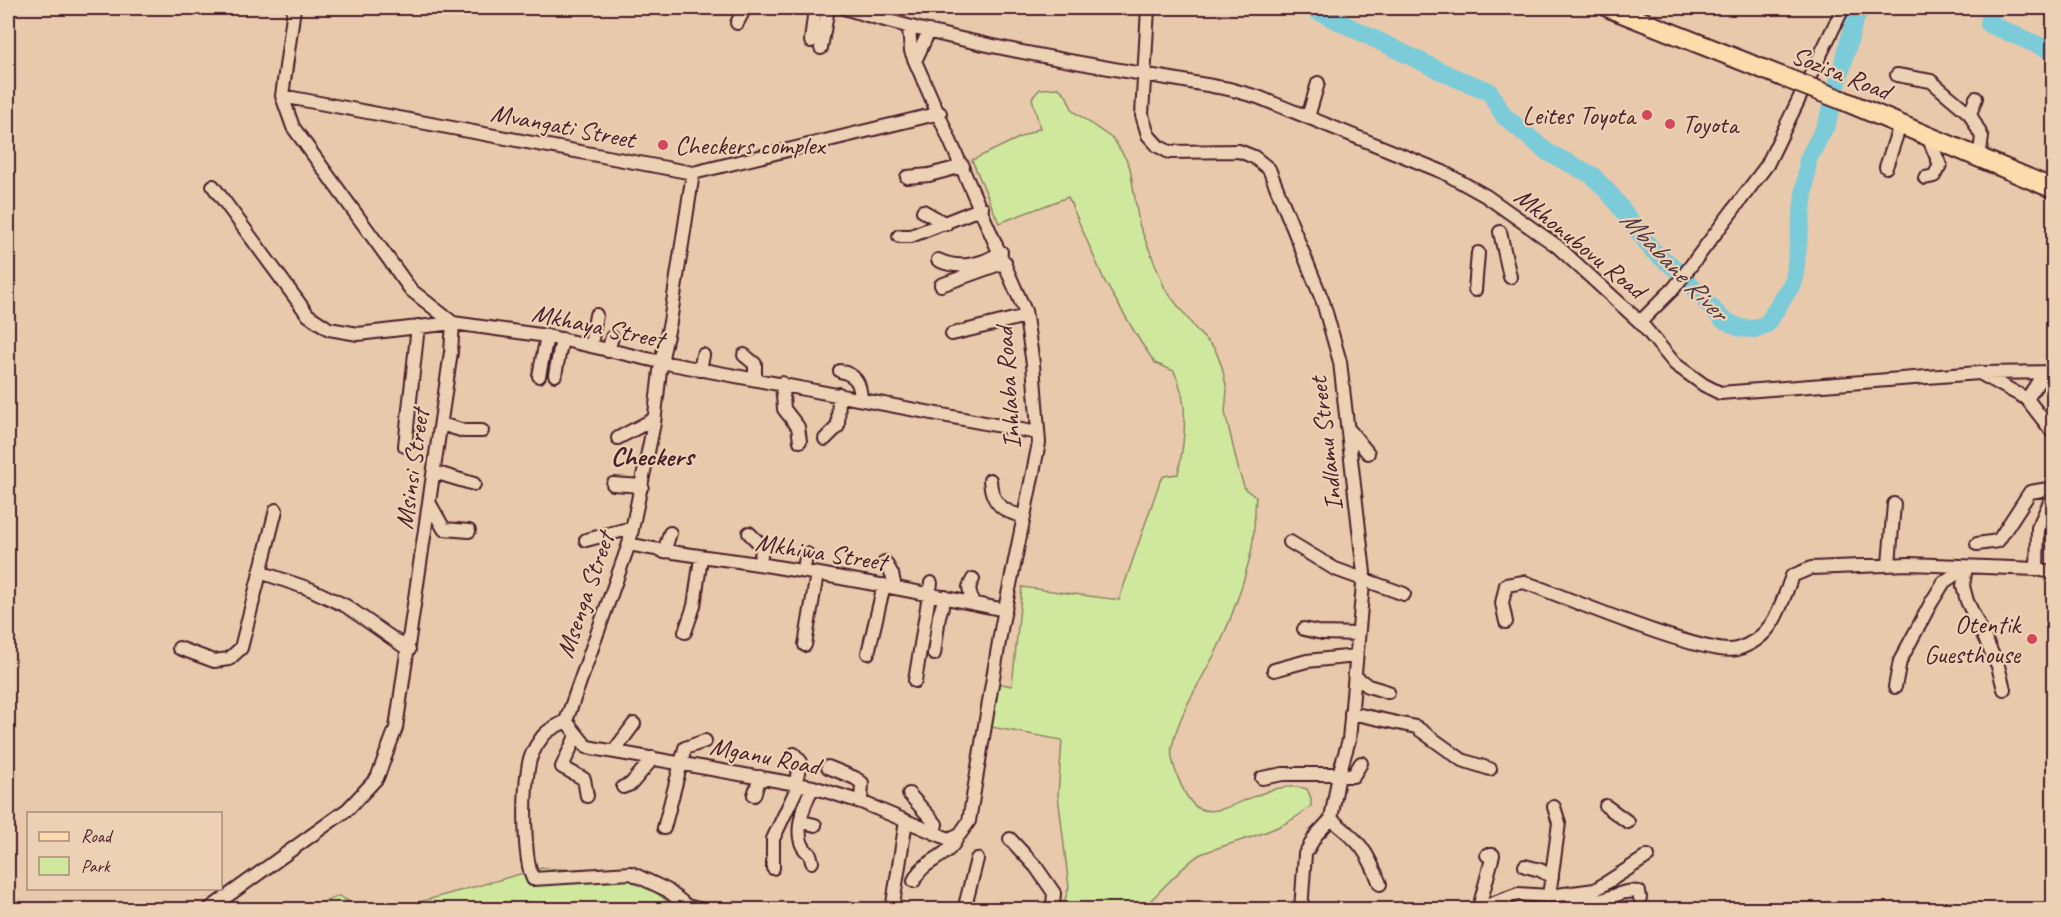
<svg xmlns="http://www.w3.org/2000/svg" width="2061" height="917" font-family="Caveat,sans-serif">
	<rect width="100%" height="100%" fill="#e9c9ac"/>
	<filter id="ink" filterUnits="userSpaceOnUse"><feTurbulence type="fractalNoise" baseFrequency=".0167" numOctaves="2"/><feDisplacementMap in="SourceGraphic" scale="12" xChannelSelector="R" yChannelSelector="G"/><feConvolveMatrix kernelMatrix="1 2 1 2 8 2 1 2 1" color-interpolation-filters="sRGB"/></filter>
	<g filter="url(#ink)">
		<path fill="#cfe89e" stroke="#8c8464" stroke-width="1.5" d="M1059,88L1066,95L1073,111L1114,140L1126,159L1130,168L1139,224L1165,289L1198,332L1215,349L1222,367L1227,390L1225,412L1239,472L1245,489L1256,497C1254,516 1255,538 1250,557C1243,584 1233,614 1222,639C1206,675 1180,708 1172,747C1169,761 1185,801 1198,808C1227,822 1267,776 1307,789L1311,798V806C1279,834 1238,839 1201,854C1188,860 1158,894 1146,905L1149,909H1062L1069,887L1058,795L1062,740L986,726L996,683L1012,686L1022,587L1119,600L1160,481L1164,476L1178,474C1185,439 1190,403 1174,371L1155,363L1140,341L1105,282L1068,197L999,223L972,160L1040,128L1032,98L1040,89Z
			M542,868L631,873L677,909L390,910Z
			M339,896L362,909H306Z"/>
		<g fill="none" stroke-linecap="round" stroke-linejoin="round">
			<path stroke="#7ccbd9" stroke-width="18" d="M1311,8L1453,77L1489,91L1504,116L1547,152L1592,175L1611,195L1653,251L1677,270L1722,319L1740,328L1754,329L1767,324L1794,281L1808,159L1827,123L1854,22L1861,8
				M1992,8L1989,24L2054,52"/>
			<defs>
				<path id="street" d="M294,8L282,96L293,127L411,290L453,323
					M844,8C969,47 1100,66 1229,89L1258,97L1443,172L1486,196L1557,246L1640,322L1675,364L1704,385L1720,393L1979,373L2054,372
					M1148,8L1142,115L1148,135L1158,146L1169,152L1239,151L1254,157L1269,169L1323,302L1340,362L1364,573L1349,740L1339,774L1331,819L1316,835L1305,854L1301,910
					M737,23L745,8
					M811,41L815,8
					M821,48L828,8
					M915,61L929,31
					M1897,75L1931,81L1970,114
					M282,96L693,173L940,113
					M1976,98L1970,114L1982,137L1979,158
					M1308,117L1318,83
					M1886,167L1900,125
					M693,173L670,322L661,362L654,423L629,544L566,721C559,725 548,729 543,736C536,745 529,758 528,769C524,793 523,858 533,879L631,873L667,890L687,906L702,910
					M907,177L929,175L963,166
					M1925,178L1934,176L1940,165L1928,137
					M213,186L308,315L329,329L358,334L453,323L547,336L661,362L1038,433
					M923,211L946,224
					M1500,232L1510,277
					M899,236H911L982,208
					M938,260C959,270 982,265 1001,252
					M941,285L1005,262
					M1475,290L1478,253
					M1640,322L1674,288L1767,165L1843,8
					M952,334L1026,316
					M591,345L596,315
					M608,351L612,337
					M744,355L755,364V378
					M700,370L703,355
					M840,371C856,375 860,382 861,399
					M555,375L562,339
					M1983,375L2027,399L2054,434
					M539,376L547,336
					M782,383L784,409L798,427L800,441
					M2027,399L2044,373
					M441,424L464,431H482
					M1347,427L1368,453
					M618,438L654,419
					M825,439L838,426L839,394
					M405,446L418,326
					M434,472L474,484
					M990,480C991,502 1002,512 1023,516
					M613,484L642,486
					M430,504L444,529L469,531
					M749,533L763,547L759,564
					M586,540L632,528
					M1290,542L1335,569L1404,594
					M629,544C674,554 719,558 765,565C846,578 925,593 1005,610
					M1977,544L1998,541L2030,492L2054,488
					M664,552L670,533
					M885,562L892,574L895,587
					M1889,564L1894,504
					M1966,567L1963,586L1967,601L1998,666L2004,689
					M2037,569L2038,528L2054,493
					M803,571L807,554
					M260,572L310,589L346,606L409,650
					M972,603L969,587L973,579
					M1506,622L1502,603L1506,585L1524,582C1560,595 1708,658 1737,649C1774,638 1780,607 1792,576L1811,568L1909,564L2037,569L2054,573
					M1304,629L1322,633L1358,634
					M685,632L694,606L701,558
					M805,645L817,574
					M179,648L214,661L229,659L241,648L276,510
					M868,653L884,585
					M934,654L939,616L945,597
					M1274,670L1307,661L1356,656
					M1355,676L1368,686L1388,692
					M915,681L931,583
					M1895,687L1900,661L1931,603L1944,582L1966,567
					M1351,713L1416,727L1462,760L1490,769
					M566,721L587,747L813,787L861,802L949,839L960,834L969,821L1002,624L1039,443L1033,364L1025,311L915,61L911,51L909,28
					M576,736L562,767L584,779L587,796
					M614,751L634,724
					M794,754L801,762L795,784
					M828,767L855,778L862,783L861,802
					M1338,776H1353L1361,763
					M1262,778L1283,774H1339
					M623,787L631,784L653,758
					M909,794L936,824L934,833
					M754,795L760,777
					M1606,806L1628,822
					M1331,819C1360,842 1367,850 1380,884
					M802,822L815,825
					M664,828L685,748L705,741
					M1010,839L1036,867L1054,893L1053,905L1049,910
					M812,862L810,854C790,841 803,805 813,787
					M1525,866L1540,870L1552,877
					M773,868V839L799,784
					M914,881C922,859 950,859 958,835
					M1568,895C1600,914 1614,887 1639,892L1640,898
					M1549,896L1559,823L1554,807
					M1479,908L1493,855H1487
					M208,910L348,809L377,778L396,728L451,352L453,323
					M892,910L906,821
					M964,910L977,859
					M1475,910L1518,894L1549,896L1595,890L1648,856"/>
				<path id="primary" d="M1609,8L1783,77
					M1842,100L2054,189"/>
			</defs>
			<use href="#street" stroke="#4a1f2b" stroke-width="16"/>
			<use href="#primary" stroke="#4a1f2b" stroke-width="22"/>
			<use href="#street" stroke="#edd1b4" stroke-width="12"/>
			<use href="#primary" stroke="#fcdcac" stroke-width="18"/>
			<defs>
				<path id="primary-bridge" d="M1783,77L1842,100"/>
			</defs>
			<use href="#primary-bridge" stroke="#4a1f2b" stroke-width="22" stroke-linecap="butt"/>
			<use href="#primary-bridge" stroke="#fcdcac" stroke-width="18"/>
		</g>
	</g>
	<g fill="#d1495b" stroke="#edd1b4" stroke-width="2">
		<circle cx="1647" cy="115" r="6"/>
		<circle cx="1670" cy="124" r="6"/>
		<circle cx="663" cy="145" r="6"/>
		<circle cx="2032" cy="639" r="6"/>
	</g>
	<g text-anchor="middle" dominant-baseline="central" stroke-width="4.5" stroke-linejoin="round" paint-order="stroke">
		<g font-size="26" fill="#4a1f2b" stroke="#edd1b4">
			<text transform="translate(1841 73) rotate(22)">Sozisa Road</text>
			<text transform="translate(563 126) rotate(11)">Mvangati Street</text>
			<text transform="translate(1580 243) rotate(39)">Mkhonubovu Road</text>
			<text transform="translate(598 326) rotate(12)">Mkhaya Street</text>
			<text transform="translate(1008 388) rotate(-94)">Inhlaba Road</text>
			<text transform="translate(1326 444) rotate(-97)">Indlamu Street</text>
			<text transform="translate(412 469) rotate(-82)">Msinsi Street</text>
			<text transform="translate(821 552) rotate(9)">Mkhiwa Street</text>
			<text transform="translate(585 595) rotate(-71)">Msenga Street</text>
			<text transform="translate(765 756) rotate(11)">Mganu Road</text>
		</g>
		<g font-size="26" fill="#4a1f2b" stroke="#edd1b4" text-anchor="end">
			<text x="1635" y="115">Leites Toyota</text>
			<text x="1682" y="124" text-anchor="start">Toyota</text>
			<text x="675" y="145" text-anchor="start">Checkers complex</text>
			<text x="2020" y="624">Otentik<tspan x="2020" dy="30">Guesthouse</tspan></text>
		</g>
		<g font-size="27" font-style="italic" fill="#523945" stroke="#edd1b4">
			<text transform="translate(1674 265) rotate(46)">Mbabane River</text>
		</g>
		<g font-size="27" font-weight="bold" fill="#4a1f2b" stroke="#edd1b4">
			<text x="652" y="456">Checkers</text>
		</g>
	</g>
	<rect width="2061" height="917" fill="none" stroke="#edd1b4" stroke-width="30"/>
	<rect x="15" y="15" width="2031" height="887" fill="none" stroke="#4a1f2b" stroke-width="2" filter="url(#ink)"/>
	<rect x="27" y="812" width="195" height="78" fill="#edd1b4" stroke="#ac8a7d" stroke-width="1.5"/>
	<rect x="39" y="832" width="30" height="9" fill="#fcdcac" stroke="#ac8a7d" stroke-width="1.5"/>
	<text x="81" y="842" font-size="18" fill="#4a1f2b">Road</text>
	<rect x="39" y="857" width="30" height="18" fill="#cfe89e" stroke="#ac8a7d" stroke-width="1.5"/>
	<text x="81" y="872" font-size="18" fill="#4a1f2b">Park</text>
</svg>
